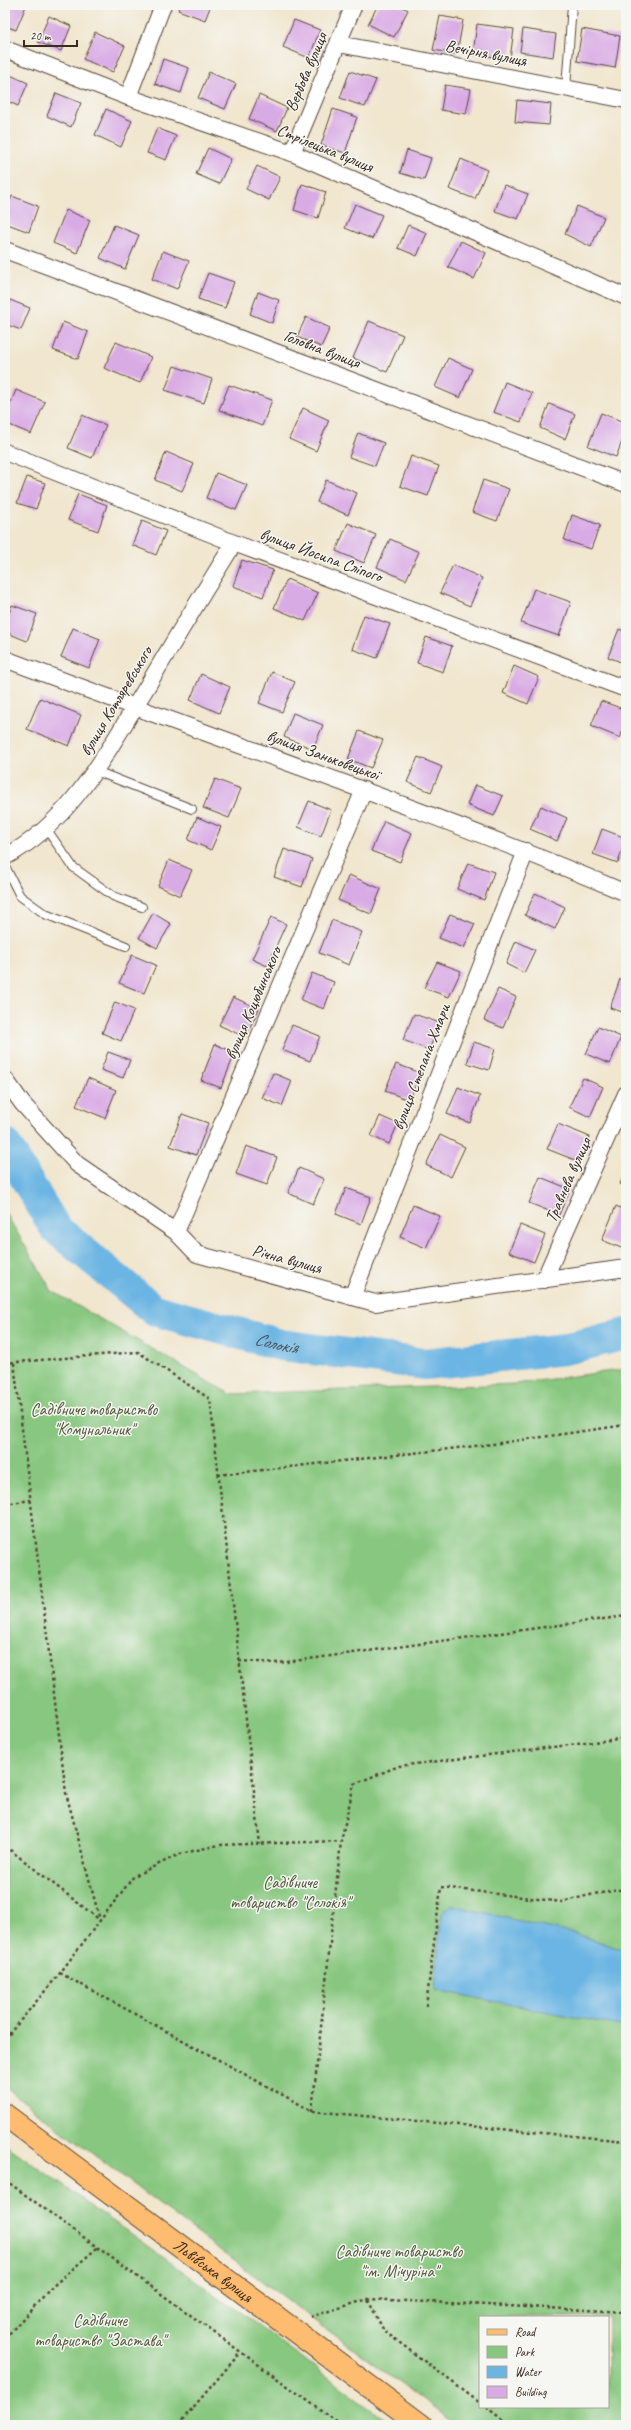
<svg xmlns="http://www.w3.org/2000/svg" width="631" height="2430" font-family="Caveat,sans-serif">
	<rect width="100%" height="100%" fill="#f6f6f2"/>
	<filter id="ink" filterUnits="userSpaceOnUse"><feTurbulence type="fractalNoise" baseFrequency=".025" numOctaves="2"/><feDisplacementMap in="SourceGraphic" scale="8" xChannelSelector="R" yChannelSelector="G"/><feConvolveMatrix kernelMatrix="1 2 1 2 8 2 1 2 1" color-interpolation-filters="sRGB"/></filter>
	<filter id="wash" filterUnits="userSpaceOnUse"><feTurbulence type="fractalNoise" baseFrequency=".012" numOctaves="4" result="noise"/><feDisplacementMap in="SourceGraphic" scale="16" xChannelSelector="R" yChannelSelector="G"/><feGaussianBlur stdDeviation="0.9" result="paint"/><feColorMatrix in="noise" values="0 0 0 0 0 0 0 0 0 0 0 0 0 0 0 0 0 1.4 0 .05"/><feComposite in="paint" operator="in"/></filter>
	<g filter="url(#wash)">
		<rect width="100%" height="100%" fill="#f1e6ce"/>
		<path fill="#87c77f" stroke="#61784e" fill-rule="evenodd" d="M5,1212L52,1291L230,1394L515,1384L626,1369V2425H456L182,2222L5,2087ZM480,2317H608V2407H480Z
			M5,2144L255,2323L393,2425H5Z"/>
		<path fill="#6bb5e3" stroke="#537080" d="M452,1905L579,1935L626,1951V2027L435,1990L441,1913Z"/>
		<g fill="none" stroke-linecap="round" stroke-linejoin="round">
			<path stroke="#6bb5e3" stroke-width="32" id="s1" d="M5,1144L56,1229L154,1310L281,1345L424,1364L565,1349L626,1334"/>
		</g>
		<g id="blocks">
			<path fill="#d9abe5" d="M5,5L26,6L16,30L5,26Z
				M180,5H211L205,20L178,10Z
				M378,5H398L408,10L394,37L368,24Z
				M49,16L71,26L61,51L38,42Z
				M440,16L463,20L457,54L433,50Z
				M294,20L320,30L309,58L283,47Z
				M477,24L514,29L510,59L473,54Z
				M523,29L556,34L553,57L520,52Z
				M582,29L620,36L615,68L577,61Z
				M95,32L125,46L113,72L83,59Z
				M163,59L189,68L181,93L155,84Z
				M350,71L376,80L365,107L340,98Z
				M209,72L236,84L225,109L198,98Z
				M8,74L28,83L18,106L5,100V81Z
				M445,85L471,89L466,114L441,110Z
				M56,93L81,103L71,127L47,116Z
				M259,95L287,108L277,131L249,119Z
				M517,100L551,104L549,125L515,122Z
				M106,109L132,121L121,147L95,135Z
				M333,109L357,117L345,153L321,145Z
				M157,128L176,136L166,160L147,153Z
				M208,148L231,159L219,184L196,174Z
				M407,150L431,158L424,180L400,173Z
				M461,159L487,170L475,199L449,189Z
				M257,166L280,177L269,200L246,189Z
				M302,184L326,192L318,218L294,210Z
				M504,185L528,194L518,219L495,211Z
				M12,196L38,206L29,232L5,223V213Z
				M355,204L382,215L372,239L345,228Z
				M577,206L604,217L591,247L565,234Z
				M66,210L90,220L77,253L53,243Z
				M114,225L139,235L125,269L100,258Z
				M408,225L427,233L417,256L398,248Z
				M461,241L486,253L474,279L448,267Z
				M163,251L189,261L177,289L152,279Z
				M208,273L234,282L225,308L198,299Z
				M258,292L279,300L272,323L250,314Z
				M5,298L30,308L21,330L5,324Z
				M306,317L330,328L321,347L297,337Z
				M369,321L403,335L387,372L353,358Z
				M63,322L88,332L78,359L53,350Z
				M116,342L151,357L140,383L104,368Z
				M448,358L472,369L460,398L435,387Z
				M174,366L212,379L204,403L165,390Z
				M505,382L532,393L521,422L493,412Z
				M229,385L272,400L262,426L219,410Z
				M16,390L45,402L31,434L5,423V417Z
				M549,404L575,414L565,439L540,428Z
				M303,408L329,420L316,451L289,439Z
				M601,413L626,423V431L616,457L588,446Z
				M82,415L106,425L92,458L68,448Z
				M358,433L384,443L375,466L349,457Z
				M166,452L194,464L182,491L155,480Z
				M411,456L439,466L428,496L400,486Z
				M216,473L247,485L236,510L206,498Z
				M27,477L45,483L36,509L17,503Z
				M326,480L357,493L348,515L317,502Z
				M483,480L509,489L497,521L472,512Z
				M78,494L107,505L98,531L68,520Z
				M572,515L600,525L591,549L564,540Z
				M142,521L166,531L156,555L132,545Z
				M348,523L376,535L364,563L336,551Z
				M390,539L419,552L406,580L377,567Z
				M242,560L273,570L263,597L233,586Z
				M453,565L482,578L470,606L440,593Z
				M287,579L318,593L305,621L274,608Z
				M534,589L571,602L559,636L521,623Z
				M12,605L37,614L27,641L5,632V624Z
				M364,615L390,624L377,658L352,649Z
				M73,628L100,639L89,668L61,657Z
				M619,629L626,632V664L608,657Z
				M426,637L452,646L443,672L417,663Z
				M514,666L539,677L528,704L503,693Z
				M272,672L295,682L282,712L259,703Z
				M201,674L230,687L219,713L190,700Z
				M40,698L81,715L69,746L27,729Z
				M601,701L626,710V723L620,738L591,726Z
				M293,713L323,725L313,749L284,737Z
				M359,731L383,740L371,768L348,759Z
				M418,757L442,767L431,792L407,782Z
				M215,779L241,789L229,818L203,808Z
				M475,785L503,796L494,816L467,805Z
				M309,801L331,810L321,836L298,827Z
				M541,806L567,818L557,841L530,829Z
				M197,817L221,827L211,850L188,840Z
				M384,821L412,833L400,862L371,851Z
				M602,829L626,838L618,863L593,854Z
				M284,849L312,859L302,887L274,877Z
				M169,860L192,870L180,896L158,886Z
				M468,863L494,872L484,900L457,889Z
				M349,875L381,889L371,914L338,900Z
				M535,893L565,907L555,929L525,915Z
				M153,913L171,924L157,948L139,938Z
				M450,914L475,924L464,948L439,938Z
				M271,917L286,924L267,966L252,959Z
				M332,920L362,932L349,965L319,953Z
				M516,941L535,950L524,973L506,964Z
				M132,955L156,965L144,993L119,983Z
				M437,962L461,971L449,997L424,988Z
				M312,973L334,982L324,1009L301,1000Z
				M620,979L626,982V1013L610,1008Z
				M498,989L516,997L503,1028L484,1020Z
				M233,997L259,1009L245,1037L219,1025Z
				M115,1002L134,1010L121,1041L102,1033Z
				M414,1014L440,1023L429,1050L403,1040Z
				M292,1025L320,1036L310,1061L282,1050Z
				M598,1027L621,1037L610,1064L586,1054Z
				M474,1042L495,1049L489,1070L467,1063Z
				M215,1044L235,1053L221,1088L201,1080Z
				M108,1052L130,1060L123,1078L101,1070Z
				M396,1064L421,1073L409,1100L385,1091Z
				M273,1073L292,1081L282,1106L262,1098Z
				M88,1078L116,1090L105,1118L76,1106Z
				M583,1078L603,1087L590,1117L569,1107Z
				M458,1087L480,1096L470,1123L447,1114Z
				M182,1114L208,1123L196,1155L170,1146Z
				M380,1116L398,1124L389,1144L371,1136Z
				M558,1124L590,1137L580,1162L547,1149Z
				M440,1135L465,1147L451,1177L426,1165Z
				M246,1146L277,1157L267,1185L236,1174Z
				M299,1168L324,1179L313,1204L288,1193Z
				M626,1170V1187L620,1184Z
				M540,1177L570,1189L559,1215L529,1203Z
				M346,1188L371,1197L361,1224L336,1214Z
				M413,1205L440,1216L426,1248L400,1237Z
				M616,1206L626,1211V1250L602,1240Z
				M520,1225L545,1235L534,1262L509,1252Z"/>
		</g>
	</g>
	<g filter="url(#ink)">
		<use href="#blocks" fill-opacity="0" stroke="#564638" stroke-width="1"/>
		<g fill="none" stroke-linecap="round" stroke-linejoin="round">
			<defs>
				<path id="service" d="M566,88L572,5
					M96,771L192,809
					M45,827L73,867L113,896L142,907
					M5,866L20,896L45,914L126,946"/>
				<path id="minor" d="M339,44L626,100
					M5,49L128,97L292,153L626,297
					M128,97L163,5
					M292,153L354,5
					M5,250L626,484
					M5,452L234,543L626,689
					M5,659C212,737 422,807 626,893
					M5,857C73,821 109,748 148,685C176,637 205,590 234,543
					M5,1079L22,1103L77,1164L176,1232L197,1254L375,1303L626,1268
					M176,1232L364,790
					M544,1280L626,1094
					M352,1297L526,851"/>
				<g id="primary">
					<path id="s2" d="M5,2115L421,2425"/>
				</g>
			</defs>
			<use href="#service" stroke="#564638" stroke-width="10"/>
			<use href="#minor" stroke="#564638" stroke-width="18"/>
			<use href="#primary" stroke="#564638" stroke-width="24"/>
			<path stroke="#564638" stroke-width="2.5" stroke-dasharray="3 3" stroke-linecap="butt" d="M5,1363L138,1352L210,1399L260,1844
				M14,1363L66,1793L100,1920
				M218,1475L493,1444L626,1425
				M5,1504L31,1500
				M239,1661L279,1663L626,1616
				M5,1846L100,1920
				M60,1973L312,2111L626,2141
				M426,2006L441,1887L562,1902L594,1894L626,1889
				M5,2039L60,1973L134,1876L180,1854L219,1845L341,1841
				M312,2111L341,1841L354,1784L399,1766L626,1738
				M5,2180L341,2425
				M368,2300L384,2331L480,2403
				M310,2317L368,2299L626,2312
				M5,2338L53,2286L97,2248
				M486,2407L510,2425
				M178,2425L240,2353"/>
			<use href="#service" stroke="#fff" stroke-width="8"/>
			<use href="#minor" stroke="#fff" stroke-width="16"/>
			<use href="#primary" stroke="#fdbc70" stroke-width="22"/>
		</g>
	</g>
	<g text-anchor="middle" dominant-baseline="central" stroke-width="3" stroke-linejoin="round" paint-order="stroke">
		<g font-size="17" fill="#3b2a1e" stroke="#f6f6f2">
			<text transform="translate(486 53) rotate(11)">Вечірня вулиця</text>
			<text transform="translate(306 72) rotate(-67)">Вербова вулиця</text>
			<text transform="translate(325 148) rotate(22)">Стрілецька вулиця</text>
			<text transform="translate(322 349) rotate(21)">Головна вулиця</text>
			<text transform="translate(321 555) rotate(20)">вулиця Йосипа Сліпого</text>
			<text transform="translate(116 701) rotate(-59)">вулиця Котляревського</text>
			<text transform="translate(323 755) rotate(20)">вулиця Заньковецької</text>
			<text transform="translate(253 1003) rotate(-67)">вулиця Коцюбинського</text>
			<text transform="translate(421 1067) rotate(-69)">вулиця Степана Хмари</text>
			<text transform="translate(568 1180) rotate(-66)">Травнева вулиця</text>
			<text transform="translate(287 1259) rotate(15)">Річна вулиця</text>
			<text stroke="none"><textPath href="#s2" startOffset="260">Львівська вулиця</textPath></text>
		</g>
		<g font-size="17" fill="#52593b" stroke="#f6f6f2">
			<text x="94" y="1409">Садівниче товариство<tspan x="94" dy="20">"Комунальник"</tspan></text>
			<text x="290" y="1882">Садівниче<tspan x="290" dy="20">товариство "Солокія"</tspan></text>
			<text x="399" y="2251">Садівниче товариство<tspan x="399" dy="20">"ім. Мічуріна"</tspan></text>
			<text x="100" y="2320">Садівниче<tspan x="100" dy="20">товариство "Застава"</tspan></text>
		</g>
		<g font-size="18" font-style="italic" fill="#495459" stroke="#f6f6f2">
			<text stroke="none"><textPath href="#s1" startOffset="353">Солокія</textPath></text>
		</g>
	</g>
	<rect width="631" height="2430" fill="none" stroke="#f6f6f2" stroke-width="20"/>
	<rect x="479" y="2316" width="130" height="92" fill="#f6f6f2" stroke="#aba49d"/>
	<rect x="487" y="2329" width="20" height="6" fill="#fdbc70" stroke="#aba49d"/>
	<text x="515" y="2336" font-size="12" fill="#3b2a1e">Road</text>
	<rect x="487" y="2346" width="20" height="12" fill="#87c77f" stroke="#aba49d"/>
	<text x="515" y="2356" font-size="12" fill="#3b2a1e">Park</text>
	<rect x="487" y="2366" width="20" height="12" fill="#6bb5e3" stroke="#aba49d"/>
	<text x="515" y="2376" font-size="12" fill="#3b2a1e">Water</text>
	<rect x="487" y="2386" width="20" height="12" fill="#d9abe5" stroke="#aba49d"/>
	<text x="515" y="2396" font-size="12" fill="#3b2a1e">Building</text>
	<path d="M24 40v6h53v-6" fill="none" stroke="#3b2a1e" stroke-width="2"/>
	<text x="30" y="40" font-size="12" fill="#3b2a1e" stroke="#f6f6f2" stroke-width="3" paint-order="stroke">20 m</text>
</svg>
